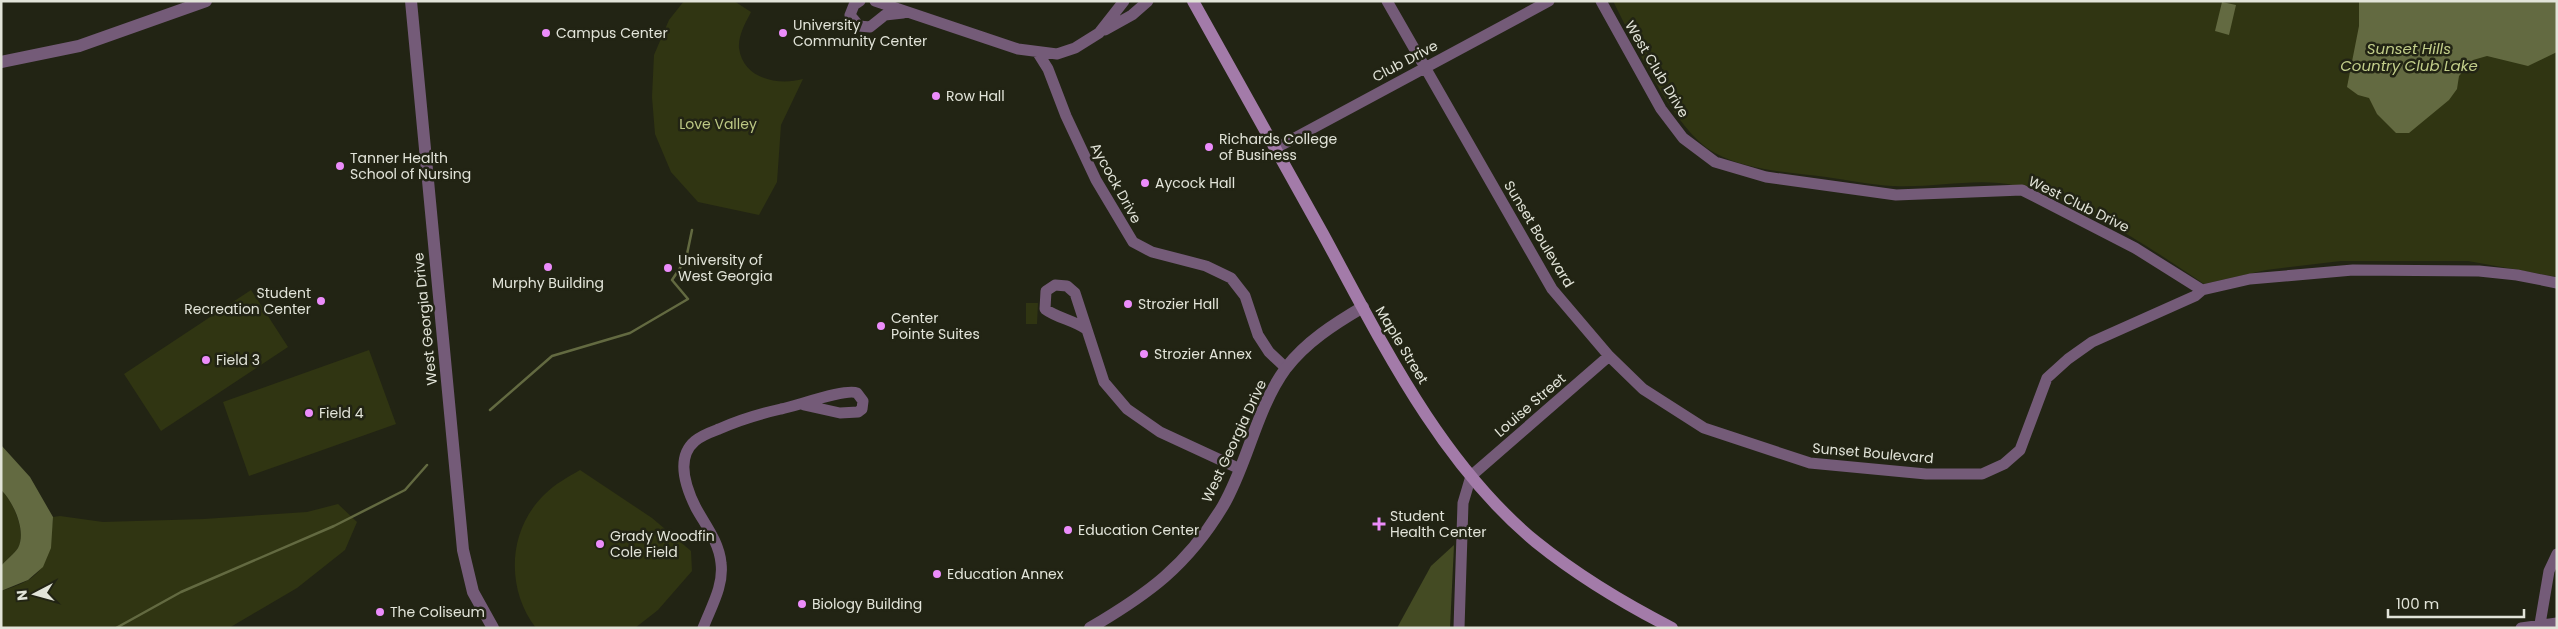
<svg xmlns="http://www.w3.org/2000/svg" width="2558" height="629" font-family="Poppins,sans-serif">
	<rect width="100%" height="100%" fill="#222414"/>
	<path fill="#303512" d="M684,1H734L751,12C746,22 738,35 739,48C743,79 778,86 803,79L781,125L777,182L759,215L698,202L671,172L655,134L652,97L654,55L669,20Z
		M1613,1H2557V277L2468,261H2341L2266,270L2204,284C2151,248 2064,189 1999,183C1964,180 1928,188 1893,186C1871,185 1848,180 1826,177C1790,172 1748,171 1715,153C1675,132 1634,42 1613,1Z
		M251,290L288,347L161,431L124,374Z
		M1026,303H1038L1037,324H1026Z
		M369,350L396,424L249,476L223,402Z
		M580,470L652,518L691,551L692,571L658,610L635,628H536C505,588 508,529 545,494C555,484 568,477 580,470Z
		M1,490C13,501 27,532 18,548C14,554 6,560 1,566Z
		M338,504L357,522L345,550L297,588L229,628H1V591C49,577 48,561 53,517L60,516L103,522L204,519L307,512Z"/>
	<path fill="#444b23" d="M1454,545L1450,628H1397L1431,566Z"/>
	<path fill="#636a41" d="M2359,1H2557V52L2528,66L2487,56L2473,60L2459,76L2457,89L2449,100L2409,133H2396L2377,114L2369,98L2358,95L2347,87L2359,26Z
		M2222,2L2236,5L2229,35L2215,31Z
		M1,445L30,477L53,517L51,548L43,567L28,580L1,591V566C6,560 14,554 18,548C27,531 13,501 1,490Z"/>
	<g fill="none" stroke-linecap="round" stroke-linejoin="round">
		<path stroke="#636a41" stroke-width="2.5" d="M490,410L552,356L630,333L688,299L672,280L686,259L692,230
			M116,628L181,592L334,526L405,490L427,465"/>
		<path stroke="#745b78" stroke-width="11" d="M860,1L854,5L850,15L859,26L870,27L885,15L903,13
			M875,1L1018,49L1057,54L1075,48L1099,33L1124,1
			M1387,1L1552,289L1609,356L1643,389L1704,428L1810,463L1926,474H1982L2004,464L2020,450L2047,378L2068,359L2092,342L2195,296L2202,290
			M1601,1L1661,109L1683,138L1715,162L1766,177L1896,195L2022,190L2135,248L2202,290L2250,279L2353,270L2479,271L2517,275L2557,283
			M1105,30L1132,15L1148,1
			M1038,53L1048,69L1066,116L1096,180L1133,242L1152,252L1206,266L1231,278L1245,296L1258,335L1269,352L1286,368
			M1276,148L1549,1
			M1086,329C1073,320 1057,318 1045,309L1046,291L1055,285L1067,286L1075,293L1104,382L1127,409L1160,432L1240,469
			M2540,624L2549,571L2557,554
			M703,628C711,607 724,586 721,563C719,542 706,526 696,508C686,488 675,458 695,441C702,435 711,432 719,429C739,420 759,414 781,409C797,406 846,388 857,393L863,401L862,409L858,412L840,413L804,405
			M1459,628L1463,503L1471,476L1609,356
			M2521,628L2557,623"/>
		<path stroke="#745b78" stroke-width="12" d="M411,1L463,550L473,592L493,628
			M1,62L79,46L206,1
			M1090,628C1148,594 1187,566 1223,506C1248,463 1256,409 1286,368C1306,342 1334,324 1363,307"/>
		<path stroke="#a37ba9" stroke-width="12" d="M1193,1C1236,79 1280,156 1323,234C1381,341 1440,463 1536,542C1577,575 1625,604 1672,628"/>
	</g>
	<g fill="#ec8cfb" stroke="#222414" stroke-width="2">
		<circle cx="546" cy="33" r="5"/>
		<circle cx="783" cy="33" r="5"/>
		<circle cx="936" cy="96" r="5"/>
		<circle cx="1209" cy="147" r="5"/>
		<circle cx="340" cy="166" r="5"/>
		<circle cx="1145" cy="183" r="5"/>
		<circle cx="548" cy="267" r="5"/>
		<circle cx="668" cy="268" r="5"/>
		<circle cx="321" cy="301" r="5"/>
		<circle cx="1128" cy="304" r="5"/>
		<circle cx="881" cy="326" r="5"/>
		<circle cx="1144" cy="354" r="5"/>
		<circle cx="206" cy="360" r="5"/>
		<circle cx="309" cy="413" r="5"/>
		<path d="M1376.5 516.5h5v5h5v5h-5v5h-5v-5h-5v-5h5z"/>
		<circle cx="1068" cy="530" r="5"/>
		<circle cx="600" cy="544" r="5"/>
		<circle cx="937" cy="574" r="5"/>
		<circle cx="802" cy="604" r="5"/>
		<circle cx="380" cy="612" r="5"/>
	</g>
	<g text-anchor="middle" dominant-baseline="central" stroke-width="5" stroke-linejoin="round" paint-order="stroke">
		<g font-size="14" fill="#e2e4d9" stroke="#222414" text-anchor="start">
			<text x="793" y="25">University<tspan x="793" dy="16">Community Center</tspan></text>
			<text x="556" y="33">Campus Center</text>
			<text x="946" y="96">Row Hall</text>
			<text x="1219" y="139">Richards College<tspan x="1219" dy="16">of Business</tspan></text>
			<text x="350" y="158">Tanner Health<tspan x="350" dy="16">School of Nursing</tspan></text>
			<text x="1155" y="183">Aycock Hall</text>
			<text x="678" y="260">University of<tspan x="678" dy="16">West Georgia</tspan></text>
			<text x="548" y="283" text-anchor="middle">Murphy Building</text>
			<text x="311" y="293" text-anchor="end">Student<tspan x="311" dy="16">Recreation Center</tspan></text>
			<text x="1138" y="304">Strozier Hall</text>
			<text x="891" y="318">Center<tspan x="891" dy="16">Pointe Suites</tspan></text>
			<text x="1154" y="354">Strozier Annex</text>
			<text x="216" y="360">Field 3</text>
			<text x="319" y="413">Field 4</text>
			<text x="1390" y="516">Student<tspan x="1390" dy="16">Health Center</tspan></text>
			<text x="1078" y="530">Education Center</text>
			<text x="610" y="536">Grady Woodfin<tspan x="610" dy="16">Cole Field</tspan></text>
			<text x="947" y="574">Education Annex</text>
			<text x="812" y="604">Biology Building</text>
			<text x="390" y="612">The Coliseum</text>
		</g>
		<g font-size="14" fill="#e2e4d9" stroke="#222414">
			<text transform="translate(1405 61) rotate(-28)">Club Drive</text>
			<text transform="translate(1657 69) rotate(59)">West Club Drive</text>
			<text transform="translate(1116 183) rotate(61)">Aycock Drive</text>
			<text transform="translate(2079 204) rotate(26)">West Club Drive</text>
			<text transform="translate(1539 234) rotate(59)">Sunset Boulevard</text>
			<text transform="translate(425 319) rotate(-96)">West Georgia Drive</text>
			<text transform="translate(1402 345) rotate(59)">Maple Street</text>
			<text transform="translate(1530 405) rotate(-41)">Louise Street</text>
			<text transform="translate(1234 441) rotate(-65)">West Georgia Drive</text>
			<text transform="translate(1873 453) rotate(5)">Sunset Boulevard</text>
		</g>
		<g font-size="14" fill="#bcc884" stroke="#222414">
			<text x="718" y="124">Love Valley</text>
		</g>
		<g font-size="15" font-style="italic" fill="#c2ce8a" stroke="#222414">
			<text x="2409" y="48">Sunset Hills<tspan x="2409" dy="17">Country Club Lake</tspan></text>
		</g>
	</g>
	<rect width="2558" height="629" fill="none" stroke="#e2e4d9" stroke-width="5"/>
	<g transform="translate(35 594) rotate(264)" stroke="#222414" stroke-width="4" paint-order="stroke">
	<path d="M0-4L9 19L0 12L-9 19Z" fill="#e2e4d9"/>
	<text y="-8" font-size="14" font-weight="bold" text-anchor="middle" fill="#e2e4d9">N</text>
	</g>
	<path d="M2388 609v8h136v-8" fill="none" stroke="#e2e4d9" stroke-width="2.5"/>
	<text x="2396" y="609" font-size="15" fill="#e2e4d9" stroke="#222414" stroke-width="4" paint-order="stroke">100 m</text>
</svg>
